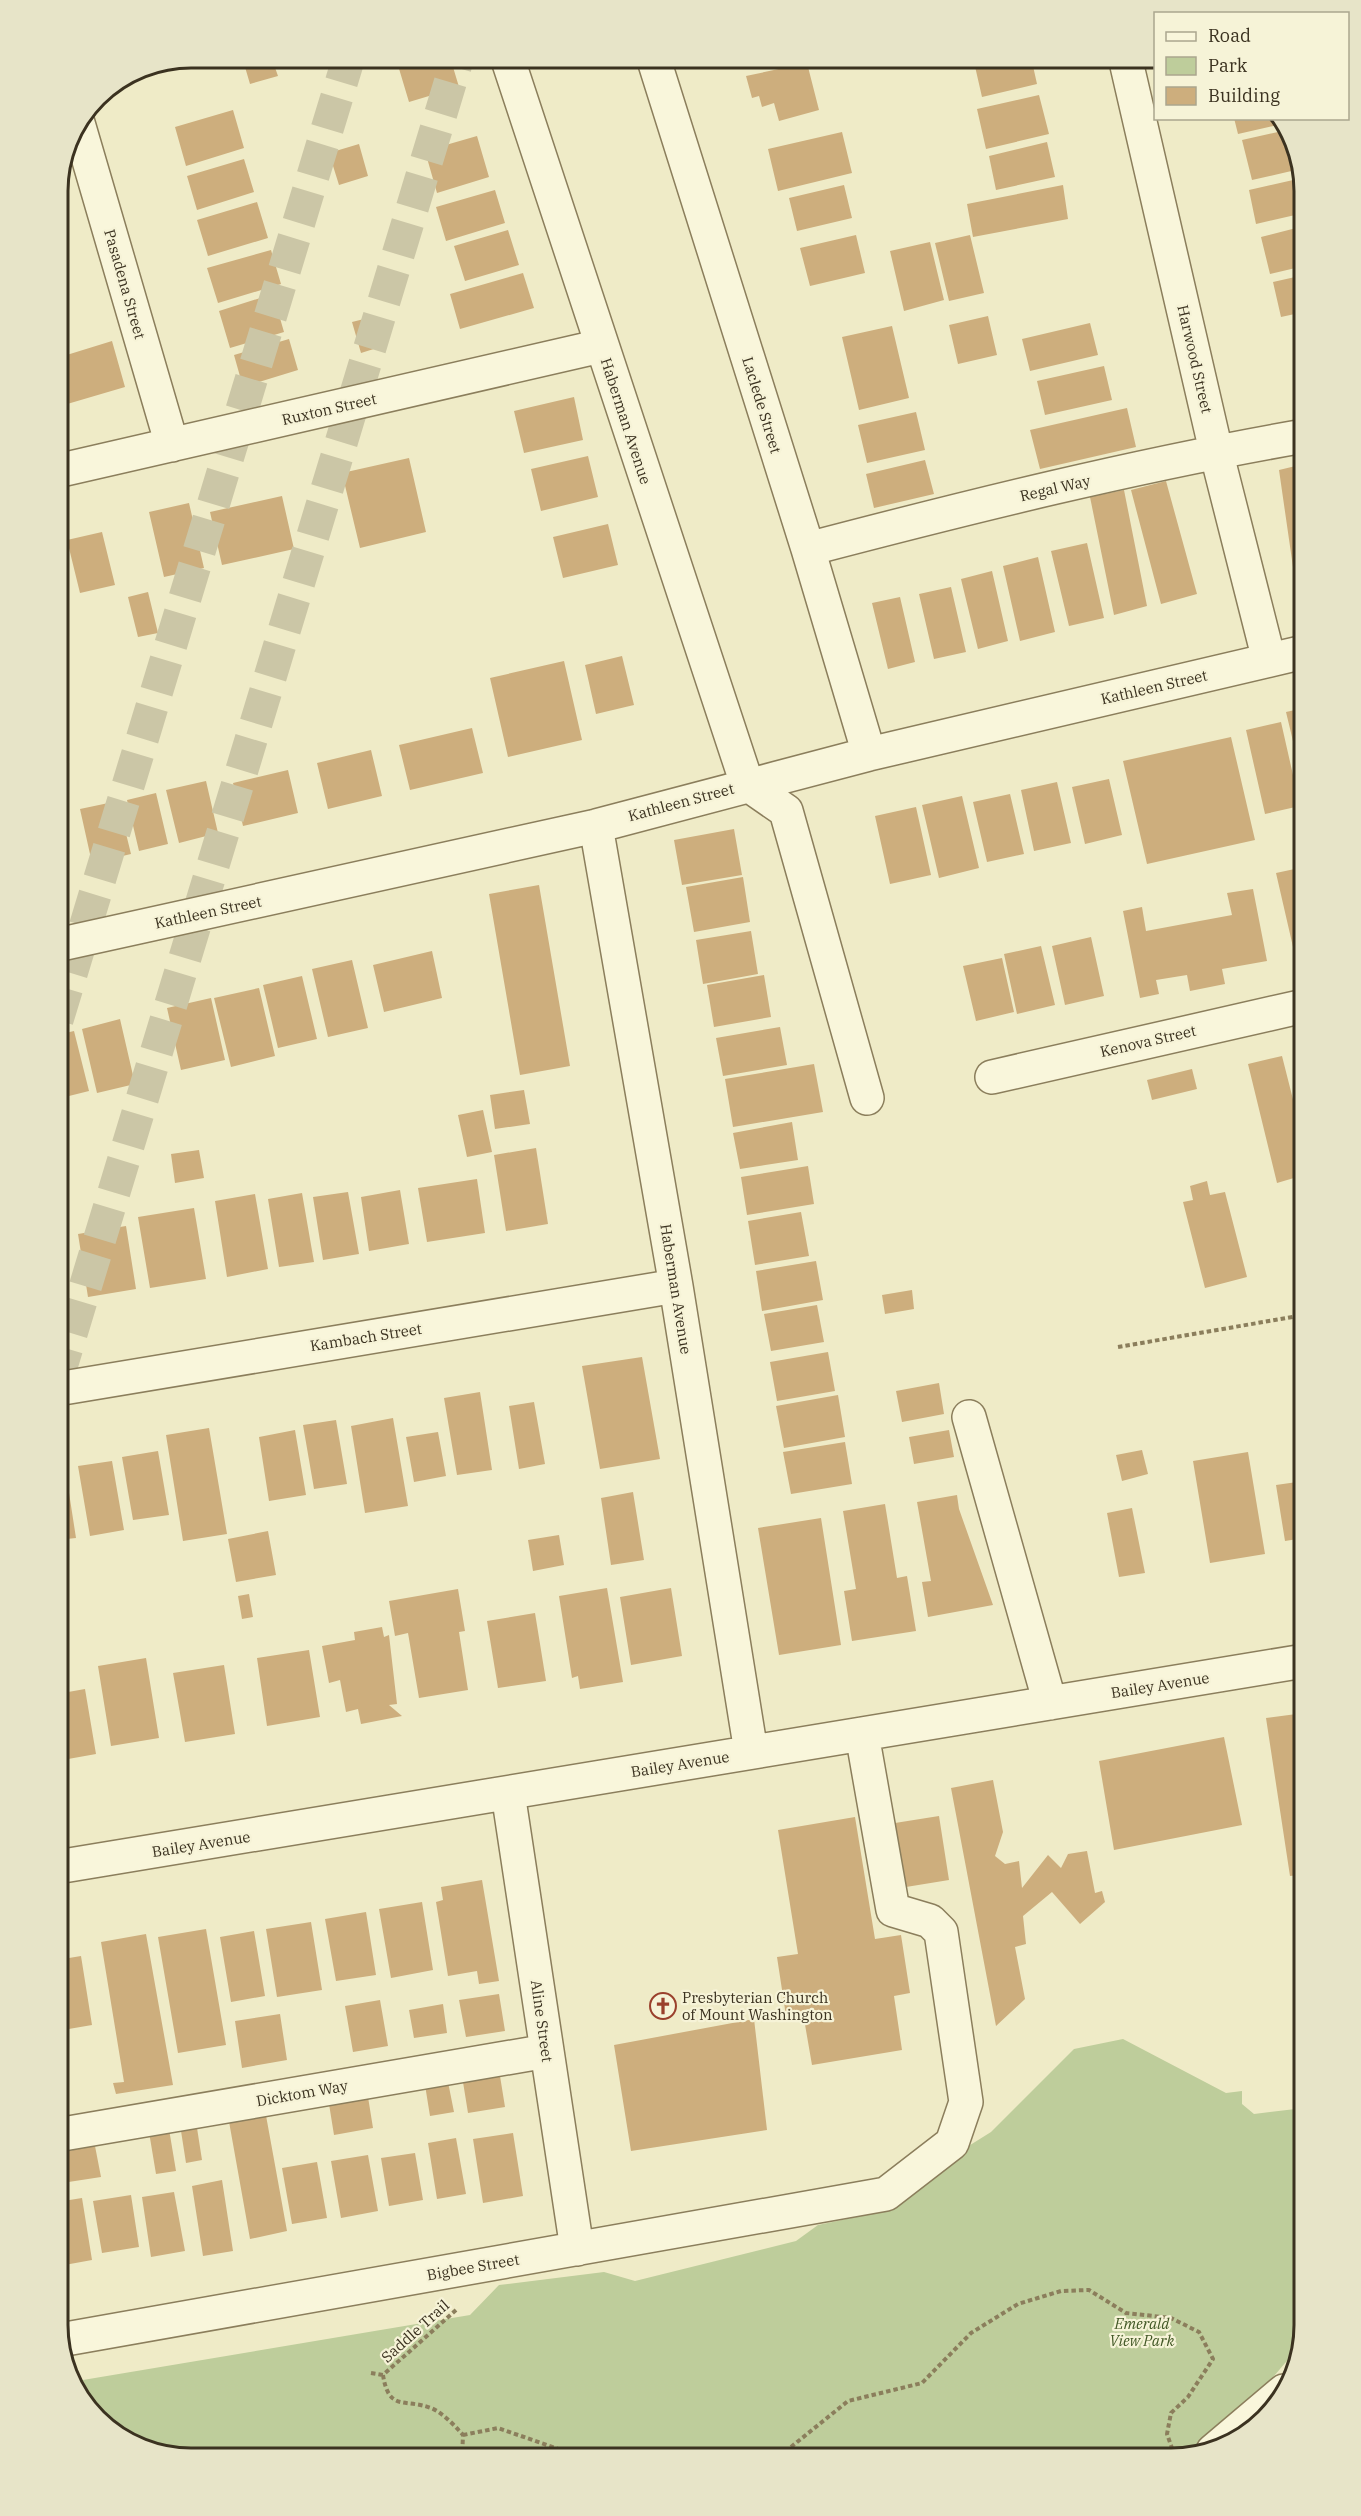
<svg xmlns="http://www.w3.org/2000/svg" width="1361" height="2516" font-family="'IBM Plex Serif',serif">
	<rect width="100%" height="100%" fill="#efebc7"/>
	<path fill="#becd9b" d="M1123,2039L1226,2093L1242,2091V2104L1254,2114L1304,2108V2326L1297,2349L1234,2423L1185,2456L1171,2459H182L116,2436L71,2382L470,2315L499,2285L604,2272L635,2281L796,2241L818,2225L861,2216L933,2178L967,2147L991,2132L1074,2049Z"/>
	<path fill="#cdae7d" d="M414,57H450L459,87L409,102L397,62Z
		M995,57H1031L1037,84L982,97L974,62Z
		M272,59L278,76L250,84L245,67Z
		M807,63L819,110L779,121L774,103L762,107L759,96L752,98L746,76Z
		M1039,95L1049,134L986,149L977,109Z
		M233,110L244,148L186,166L175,127Z
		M1234,118H1278L1282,124L1238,134Z
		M1287,130L1294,139L1300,169L1252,180L1242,140Z
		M842,132L852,173L778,191L768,149Z
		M477,136L489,177L437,193L425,151Z
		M1047,142L1055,177L996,190L989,156Z
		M359,144L368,176L339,185L329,153Z
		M244,159L254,192L197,210L187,176Z
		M1302,178L1304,213L1256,224L1249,190Z
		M844,185L852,218L797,231L789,198Z
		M1063,185L1068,219L973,237L967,204Z
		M495,190L505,223L446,241L436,207Z
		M257,202L268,238L208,256L197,220Z
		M1304,226V266L1270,274L1261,237Z
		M508,230L519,265L465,281L454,246Z
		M856,235L865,273L810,286L800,248Z
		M970,235L984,293L949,301L935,243Z
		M930,242L944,300L904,311L890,251Z
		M271,250L281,284L218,303L207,268Z
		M523,273L534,308L460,329L450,294Z
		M1304,275V312L1281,317L1273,282Z
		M273,294L284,332L230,348L219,311Z
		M988,316L997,355L958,364L949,325Z
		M372,317L380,347L361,353L352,322Z
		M1090,323L1098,355L1030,371L1022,339Z
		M892,326L909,398L859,410L842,337Z
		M289,339L298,370L243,387L234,355Z
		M112,341L125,387L57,407V358Z
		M1104,366L1112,400L1045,415L1037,381Z
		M1304,370V390H1303L1299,371Z
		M574,397L583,440L524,453L514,411Z
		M1127,408L1136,447L1040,469L1030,430Z
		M916,412L925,450L867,463L858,425Z
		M588,456L598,497L541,511L531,469Z
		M409,458L426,532L360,548L342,473Z
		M925,460L934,494L874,508L866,474Z
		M1304,464V572L1294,574L1279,470Z
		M1166,481L1197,594L1161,604L1131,490Z
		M1124,490L1147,606L1114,615L1090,497Z
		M282,496L294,549L222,565L210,512Z
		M189,503L204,568L164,577L149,512Z
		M608,524L618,565L563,578L553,537Z
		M102,532L115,585L80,593L67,540Z
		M1087,543L1104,618L1069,626L1051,551Z
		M58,553L69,599L57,602V554Z
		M1038,557L1055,632L1020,641L1003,566Z
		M992,571L1008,641L978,649L961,579Z
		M951,587L966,652L934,659L919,594Z
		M148,592L158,633L138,637L128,597Z
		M900,597L915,662L888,669L872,603Z
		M622,656L634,705L596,714L585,665Z
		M564,661L582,740L508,757L490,678Z
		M1304,708V783H1303L1286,712Z
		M1281,722L1300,806L1265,814L1246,730Z
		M472,728L483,773L410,790L399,745Z
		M1231,737L1255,840L1147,864L1123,761Z
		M371,750L382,796L328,809L317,763Z
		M288,770L298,813L243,826L233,783Z
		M1109,779L1122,835L1085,844L1072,787Z
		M206,781L218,833L179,843L166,790Z
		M1057,782L1071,843L1034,851L1021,790Z
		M156,793L168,844L139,851L127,800Z
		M1010,794L1024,854L987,862L973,802Z
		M962,796L979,868L939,878L922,805Z
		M118,801L131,854L92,863L80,809Z
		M916,807L931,875L890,884L875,816Z
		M734,829L742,875L682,885L674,840Z
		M1304,867V944L1293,947L1276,873Z
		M743,877L750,922L694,932L686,887Z
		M539,885L570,1066L520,1075L489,894Z
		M1253,889L1267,961L1222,969L1225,984L1190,991L1187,975L1156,980L1159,994L1140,998L1123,911L1142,907L1146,931L1232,915L1227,893Z
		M751,931L758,974L703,984L696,940Z
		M1091,937L1104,996L1065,1005L1052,946Z
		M1041,946L1055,1005L1017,1014L1004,954Z
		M432,951L442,998L384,1012L373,965Z
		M1002,958L1014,1012L976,1021L963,966Z
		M352,960L368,1028L328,1037L312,969Z
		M764,975L771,1017L714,1027L707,985Z
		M302,976L317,1039L278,1048L263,985Z
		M259,988L275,1056L231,1067L214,998Z
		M211,998L225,1060L181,1070L167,1008Z
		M120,1019L135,1084L97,1093L82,1029Z
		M780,1027L787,1065L723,1076L716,1038Z
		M74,1031L89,1091L57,1099V1035Z
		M1282,1056L1304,1143V1175L1277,1183L1248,1064Z
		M814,1064L823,1112L733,1127L725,1079Z
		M1192,1069L1197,1089L1152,1100L1147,1080Z
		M524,1090L530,1124L495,1129L490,1095Z
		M483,1110L492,1152L467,1157L458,1115Z
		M792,1122L798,1160L740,1169L733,1133Z
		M536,1148L548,1224L506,1231L494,1155Z
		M199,1150L204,1178L175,1183L171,1154Z
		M808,1166L814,1204L747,1215L741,1177Z
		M477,1179L485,1233L427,1242L418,1188Z
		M1207,1181L1210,1195L1225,1192L1247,1277L1205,1288L1183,1202L1193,1200L1190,1186Z
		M400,1190L409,1244L369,1251L361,1197Z
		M348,1192L359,1254L323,1260L313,1197Z
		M302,1193L314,1262L279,1267L268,1199Z
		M255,1194L268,1269L227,1277L215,1201Z
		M194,1208L206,1279L150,1288L138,1217Z
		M801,1212L809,1256L755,1265L748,1221Z
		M126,1226L136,1289L88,1297L78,1234Z
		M57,1260L65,1300L57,1301Z
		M816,1261L823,1300L762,1311L756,1271Z
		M912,1290L914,1309L885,1314L882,1295Z
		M817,1305L824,1342L771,1351L764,1314Z
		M828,1352L835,1391L777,1401L770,1362Z
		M642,1357L660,1459L600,1469L582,1366Z
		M939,1383L944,1414L902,1422L896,1391Z
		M480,1392L492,1470L457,1475L444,1398Z
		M838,1395L845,1437L784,1448L776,1406Z
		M534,1402L545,1464L519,1469L509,1406Z
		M393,1418L408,1506L365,1513L351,1426Z
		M336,1420L347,1484L314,1489L303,1425Z
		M209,1428L227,1534L183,1541L166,1435Z
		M295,1430L306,1495L269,1501L259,1437Z
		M949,1430L954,1457L914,1464L909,1437Z
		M438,1432L446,1476L414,1482L406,1437Z
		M845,1442L852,1484L791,1494L783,1452Z
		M1142,1450L1148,1474L1122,1481L1116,1455Z
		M158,1451L169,1515L133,1520L122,1457Z
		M1248,1452L1265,1554L1210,1563L1193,1461Z
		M112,1461L124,1530L90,1536L78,1466Z
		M65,1467L76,1538L57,1540V1468Z
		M1304,1481V1538L1285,1541L1276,1485Z
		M633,1492L644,1560L611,1565L601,1498Z
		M957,1495L959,1509L993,1605L928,1617L922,1582L931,1581L917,1502Z
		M885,1504L897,1578L907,1576L916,1631L852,1641L844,1591L856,1589L843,1511Z
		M1132,1508L1145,1573L1119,1577L1107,1513Z
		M821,1518L841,1645L779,1655L758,1528Z
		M268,1531L276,1575L236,1582L228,1539Z
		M559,1535L564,1565L533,1571L528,1540Z
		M607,1588L623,1682L580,1689L578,1676L572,1678L559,1596Z
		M671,1588L682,1656L631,1665L620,1597Z
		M458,1589L465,1631L459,1632L468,1690L419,1698L408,1633L395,1636L389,1601Z
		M249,1594L253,1617L242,1619L238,1596Z
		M535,1613L546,1681L498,1688L487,1621Z
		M382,1627L384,1637L389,1635L397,1704L389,1705L402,1716L361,1724L358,1709L346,1712L340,1680L329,1683L322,1646L355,1640L354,1632Z
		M309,1650L320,1717L267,1726L257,1658Z
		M146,1658L159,1738L111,1746L98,1666Z
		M224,1665L235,1734L185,1742L173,1673Z
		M85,1689L96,1754L57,1761V1694Z
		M1304,1713V1881L1298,1875L1290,1876L1266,1718Z
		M1224,1737L1242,1825L1114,1850L1099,1761Z
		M993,1780L1003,1832L995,1856L1005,1864L1019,1861L1022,1888L1048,1855L1061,1868L1068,1854L1087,1851L1095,1893L1102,1891L1105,1902L1080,1924L1052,1892L1023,1916L1026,1944L1015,1947L1025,1999L996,2026L951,1788Z
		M939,1816L949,1880L906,1887L895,1823Z
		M855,1817L875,1939L901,1935L910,1993L894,1996L902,2050L812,2065L803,2013L786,2016L777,1957L798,1954L778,1830Z
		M482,1880L499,1981L479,1984L477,1971L448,1976L436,1902L443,1900L441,1887Z
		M422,1902L433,1970L391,1978L379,1909Z
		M366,1912L376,1975L336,1981L325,1919Z
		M311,1922L322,1990L277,1997L266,1929Z
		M206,1929L226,2045L178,2053L158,1937Z
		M254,1931L265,1996L231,2002L220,1937Z
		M146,1934L173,2085L116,2094L113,2083L124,2082L101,1942Z
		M81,1956L92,2025L57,2031V1960Z
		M499,1994L505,2031L466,2037L459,2000Z
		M380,2000L388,2046L353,2052L345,2006Z
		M443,2004L447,2033L414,2038L409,2010Z
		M280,2014L287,2060L242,2068L235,2021Z
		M754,2019L767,2130L631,2151L614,2045Z
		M500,2076L505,2107L468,2113L463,2082Z
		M448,2082L454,2112L430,2116L425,2085Z
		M368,2097L373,2128L334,2135L329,2104Z
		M265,2110L287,2231L250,2239L228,2116Z
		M197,2128L202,2160L186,2163L181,2131Z
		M169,2129L176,2171L156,2174L149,2132Z
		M513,2133L523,2196L483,2203L473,2139Z
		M456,2138L466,2194L437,2199L428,2143Z
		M95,2146L101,2177L62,2183L57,2153Z
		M415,2153L423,2200L389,2206L381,2158Z
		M368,2155L378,2211L341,2218L331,2161Z
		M317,2162L327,2218L292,2224L282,2168Z
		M222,2180L233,2251L203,2256L192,2186Z
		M174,2192L185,2251L151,2257L142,2197Z
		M131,2195L139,2247L102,2253L93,2201Z
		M82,2198L92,2260L59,2266L57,2202Z"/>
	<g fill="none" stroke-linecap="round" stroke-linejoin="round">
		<path stroke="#cbc6a6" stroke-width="33" stroke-dasharray="33 16" stroke-linecap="butt" d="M57,1020L349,57
			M57,1380L458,57"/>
		<defs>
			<path id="minor" d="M507,57L747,784L786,811L867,1098
				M653,57L808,549L869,754
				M1125,57L1216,451L1269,660
				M78,123L172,445
				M57,471L601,346
				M808,549C972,506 1137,465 1304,436
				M596,826L676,1286L751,1752
				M57,945L596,826L869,754L1304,652
				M992,1077L1304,1006
				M57,1389L676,1286
				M969,1417L1050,1703
				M508,1793L577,2249
				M57,1867L1304,1661
				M57,2135L547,2051
				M60,2340L886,2194L952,2143L966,2102L941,1932L930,1921L893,1910L862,1734
				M1213,2451L1284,2391"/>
		</defs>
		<use href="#minor" stroke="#8b7e5c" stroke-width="36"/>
		<path stroke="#8b7e5c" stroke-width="4" stroke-dasharray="4.5 3" stroke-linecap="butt" d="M1118,1347L1304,1315
			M456,2310L383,2375C389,2412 404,2398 431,2408C443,2413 454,2425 463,2435L462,2459
			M371,2373L383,2375
			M463,2435L498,2428L587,2459
			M772,2459L786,2451L848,2401L922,2383L971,2333L1018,2304L1061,2291L1089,2290L1126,2313L1171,2318L1199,2332L1213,2359L1188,2397L1171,2413L1167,2434L1174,2454"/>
		<use href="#minor" stroke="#f9f6db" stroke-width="33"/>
	</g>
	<defs>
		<symbol id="church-ring" viewBox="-11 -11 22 22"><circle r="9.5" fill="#f6f3d7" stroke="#9a402c" stroke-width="1.5"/><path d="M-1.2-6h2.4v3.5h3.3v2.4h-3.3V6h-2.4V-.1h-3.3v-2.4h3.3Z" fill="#9a402c"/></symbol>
	</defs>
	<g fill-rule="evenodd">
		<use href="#church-ring" x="648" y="1991" width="30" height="30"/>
	</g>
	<g text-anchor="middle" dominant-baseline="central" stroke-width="4.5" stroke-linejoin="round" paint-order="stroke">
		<g font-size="15" fill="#3b3220" stroke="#f6f3d7">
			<text transform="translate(125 284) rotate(74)">Pasadena Street</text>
			<text transform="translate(1195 359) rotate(77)">Harwood Street</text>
			<text transform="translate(762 405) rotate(73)">Laclede Street</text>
			<text transform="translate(329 409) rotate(-13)">Ruxton Street</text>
			<text transform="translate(626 421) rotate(72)">Haberman Avenue</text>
			<text transform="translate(1055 488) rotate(-13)">Regal Way</text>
			<text transform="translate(1154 687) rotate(-13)">Kathleen Street</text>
			<text transform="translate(681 802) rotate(-15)">Kathleen Street</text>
			<text transform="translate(208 912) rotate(-12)">Kathleen Street</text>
			<text transform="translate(1148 1041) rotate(-13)">Kenova Street</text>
			<text transform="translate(676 1289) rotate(81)">Haberman Avenue</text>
			<text transform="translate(366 1337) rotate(-9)">Kambach Street</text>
			<text transform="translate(1160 1685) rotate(-9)">Bailey Avenue</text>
			<text transform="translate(680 1764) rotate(-9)">Bailey Avenue</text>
			<text transform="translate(201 1844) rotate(-9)">Bailey Avenue</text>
			<text transform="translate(542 2021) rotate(82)">Aline Street</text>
			<text transform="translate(302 2093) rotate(-10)">Dicktom Way</text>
			<text transform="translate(473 2267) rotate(-10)">Bigbee Street</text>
			<text transform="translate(415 2331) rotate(-42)">Saddle Trail</text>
		</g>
		<g font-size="15" fill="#3b3220" stroke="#f6f3d7" text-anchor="start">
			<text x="682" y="1997">Presbyterian Church<tspan x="682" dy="17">of Mount Washington</tspan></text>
		</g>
		<g font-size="15" font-style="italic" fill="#425826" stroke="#f6f3d7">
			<text x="1142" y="2323">Emerald<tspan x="1142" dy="17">View Park</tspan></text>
		</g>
	</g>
	<path d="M0 0H1361V2516H0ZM191 68H1171A123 123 0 0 1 1294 191V2325A123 123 0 0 1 1171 2448H191A123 123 0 0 1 68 2325V191A123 123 0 0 1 191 68Z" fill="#e7e4c8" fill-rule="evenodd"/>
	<path fill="none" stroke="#3b3220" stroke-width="3" d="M191 68H1171A123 123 0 0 1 1294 191V2325A123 123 0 0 1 1171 2448H191A123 123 0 0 1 68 2325V191A123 123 0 0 1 191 68Z"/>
	<rect x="1154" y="12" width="195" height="108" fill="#f6f3d7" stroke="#aba68e" stroke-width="1.5"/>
	<rect x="1166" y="32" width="30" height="9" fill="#f9f6db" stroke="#aba68e" stroke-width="1.5"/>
	<text x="1208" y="42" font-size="18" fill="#3b3220">Road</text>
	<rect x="1166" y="57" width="30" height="18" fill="#becd9b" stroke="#aba68e" stroke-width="1.5"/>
	<text x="1208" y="72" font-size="18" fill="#3b3220">Park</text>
	<rect x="1166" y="87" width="30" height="18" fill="#cdae7d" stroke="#aba68e" stroke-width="1.5"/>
	<text x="1208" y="102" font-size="18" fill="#3b3220">Building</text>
</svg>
